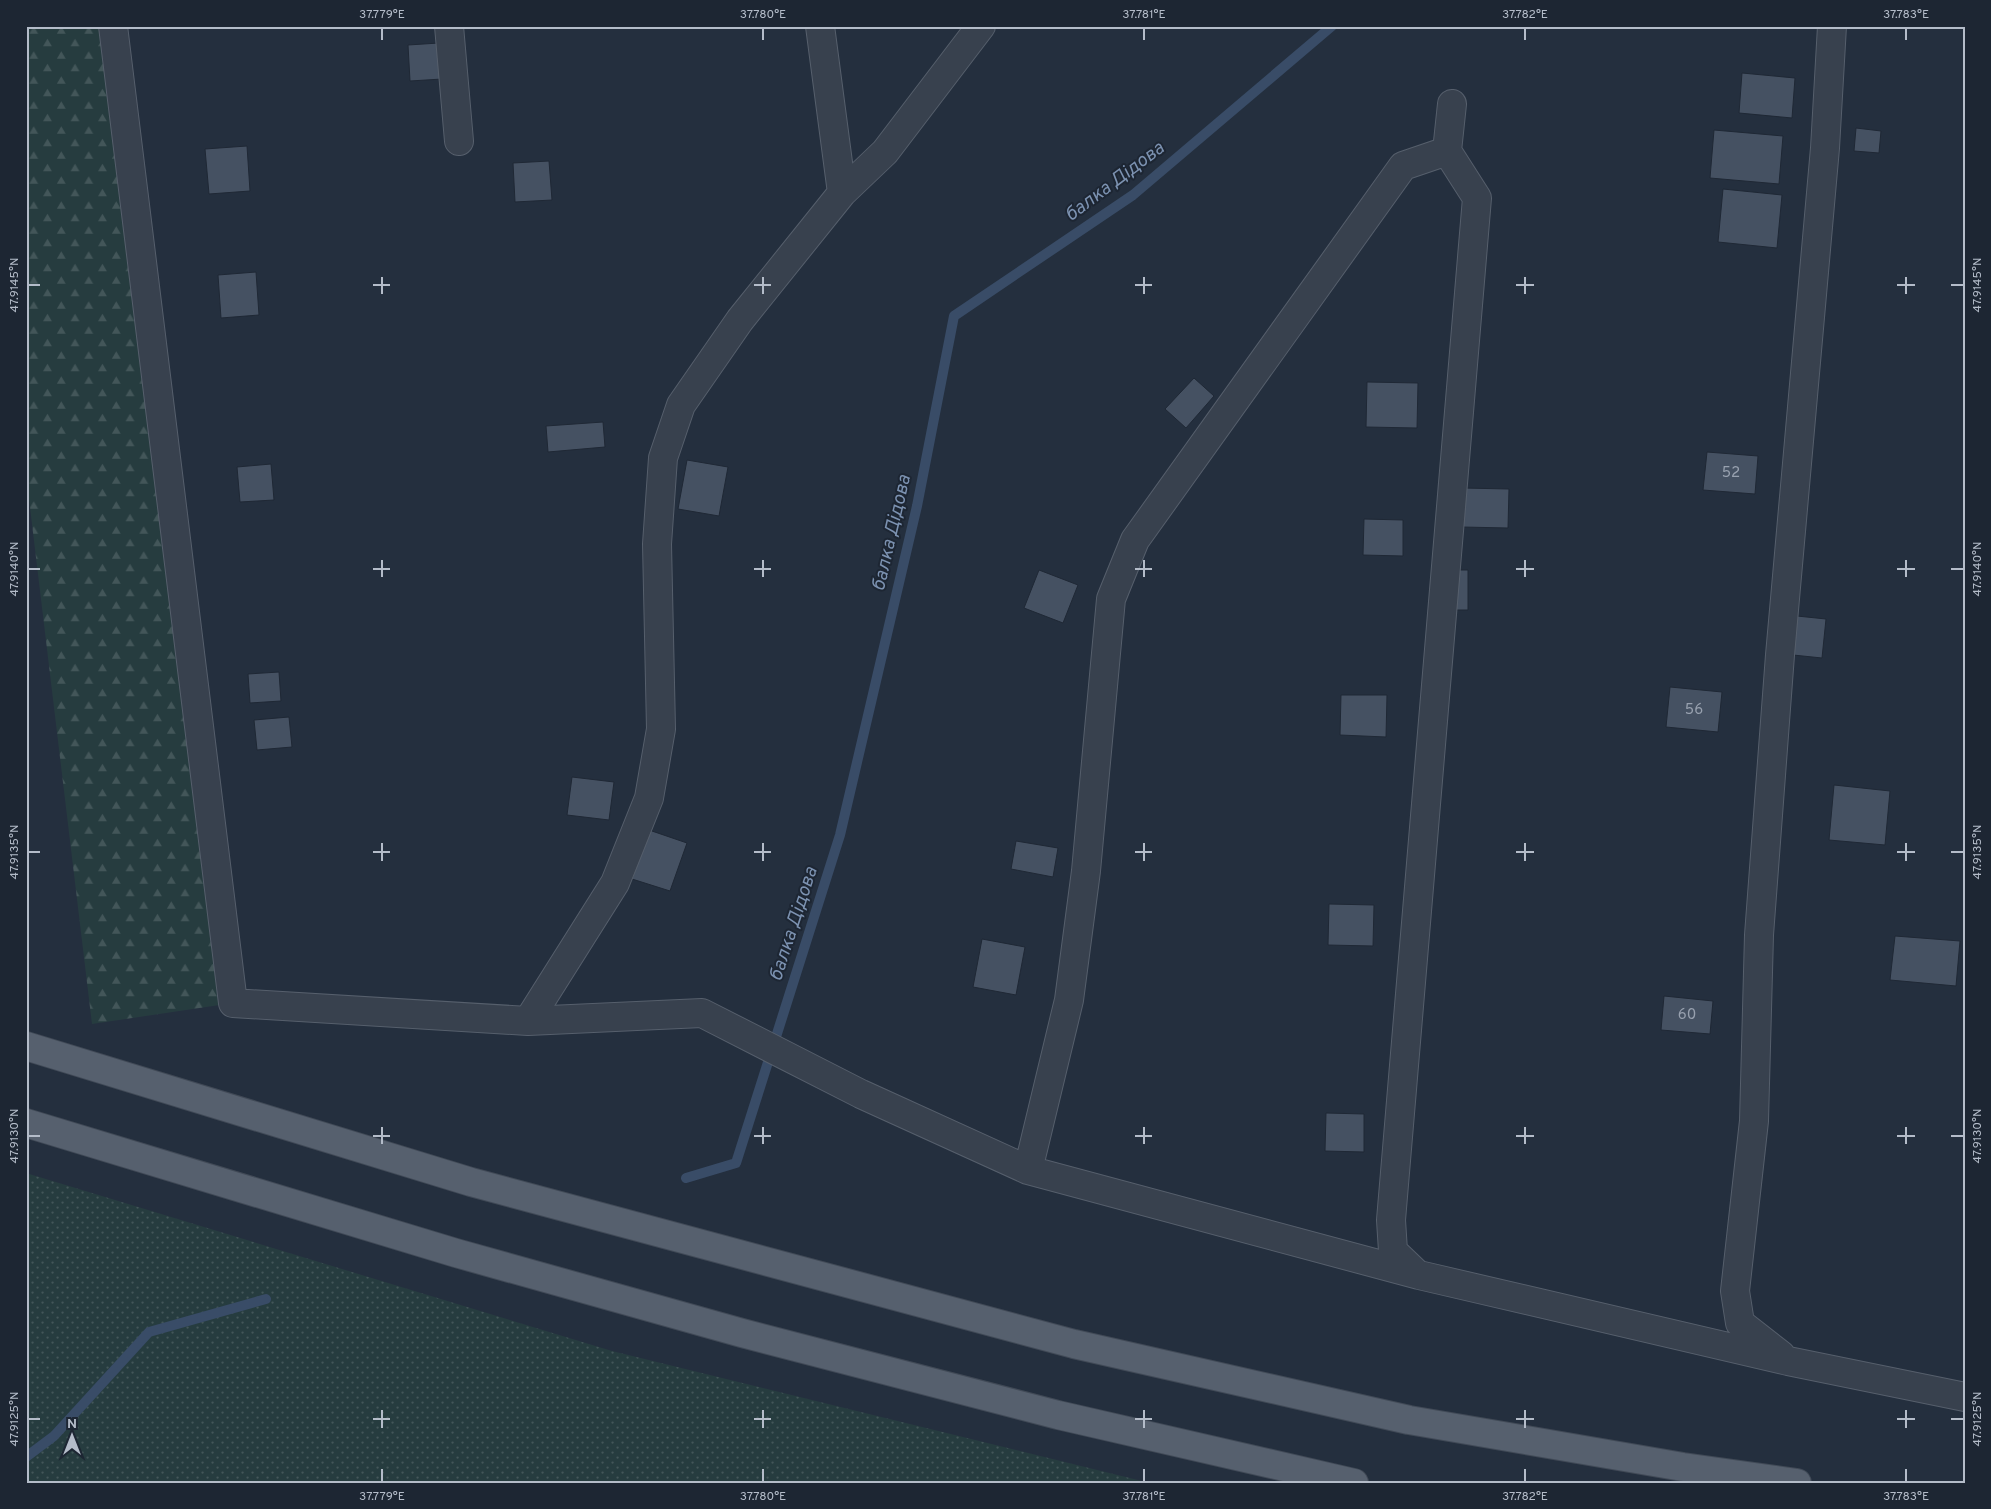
<svg xmlns="http://www.w3.org/2000/svg" width="1991" height="1509" font-family="Overpass,sans-serif">
	<defs>
		<pattern id="grass-dots" width="8" height="8" patternUnits="userSpaceOnUse" patternTransform="scale(1.25)"><rect width="8" height="8" fill="#263c3f"/><path d="M2 2h.1M6 6h.1" fill="none" stroke="#435659" stroke-width="1.8" stroke-linecap="round"/></pattern>
		<pattern id="forest-firs" width="22" height="20" patternUnits="userSpaceOnUse" patternTransform="scale(1.25)"><rect width="22" height="20" fill="#263c3f"/><path d="M5 1l3.5 6h-7zM16 11l3.5 6h-7z" fill="#435659"/></pattern>
	</defs>
	<rect width="100%" height="100%" fill="#242f3e"/>
	<path fill="url(#grass-dots)" d="M26,1173L612,1351L1150,1483H26Z"/>
	<path fill="url(#forest-firs)" d="M26,26H113L233,1003L92,1024L26,474Z"/>
	<g fill="none" stroke-linecap="round" stroke-linejoin="round">
		<path stroke="#394c67" stroke-width="10" d="M686,1178L736,1163L840,835L917,506L954,316L1133,195L1332,26
			M26,1457L54,1436L149,1332L266,1299"/>
	</g>
	<path fill="#455162" stroke="#1f2835" d="M439,43L442,79L410,81L408,45Z
		M1742,73L1795,78L1792,118L1739,113Z
		M1856,128L1881,131L1879,153L1854,151Z
		M1714,130L1783,136L1779,184L1710,178Z
		M247,146L250,191L209,194L205,149Z
		M549,161L552,200L515,202L513,163Z
		M1723,189L1782,195L1777,248L1718,242Z
		M256,272L259,315L221,318L218,275Z
		M1194,378L1214,396L1186,428L1165,409Z
		M1367,382L1418,383L1417,428L1366,427Z
		M603,422L605,447L548,452L546,426Z
		M1707,452L1758,456L1755,494L1703,490Z
		M687,460L728,467L719,516L678,509Z
		M271,464L274,500L240,502L237,467Z
		M1463,488L1509,489L1508,528L1462,527Z
		M1364,519L1403,520V556L1363,555Z
		M1039,570L1078,585L1063,623L1024,608Z
		M1451,570H1468V610H1450Z
		M1797,616L1826,619L1822,658L1793,655Z
		M279,672L281,701L250,703L248,674Z
		M1670,687L1722,692L1718,732L1666,727Z
		M1341,695H1387L1386,737L1340,735Z
		M289,717L292,747L257,750L254,720Z
		M572,777L614,782L609,820L567,815Z
		M1834,785L1890,791L1885,845L1829,840Z
		M649,830L687,843L670,891L632,879Z
		M1016,841L1058,848L1053,877L1011,869Z
		M1329,904L1374,905L1373,946L1328,945Z
		M1895,936L1960,941L1956,986L1890,980Z
		M982,939L1025,947L1016,995L973,987Z
		M1664,996L1713,1001L1710,1034L1661,1030Z
		M1326,1113L1364,1114V1152L1325,1151Z"/>
	<g fill="none" stroke-linecap="round" stroke-linejoin="round">
		<defs>
			<path id="minor" d="M113,26L233,1003L528,1021L702,1013L861,1094L1028,1170L1419,1275L1788,1361L1965,1397
				M449,26L459,141
				M820,26L842,193
				M528,1021L615,883L649,798L661,729L657,544L663,458L681,405L740,320L842,193L885,152L981,26
				M1028,1170L1069,1000L1086,871L1111,599L1135,540L1403,166L1447,151
				M1417,1274L1393,1251L1391,1220L1477,198L1447,151L1452,104
				M1781,1355L1740,1323L1735,1291L1754,1121L1759,935L1780,655L1825,148L1832,26"/>
			<path id="major" d="M26,1046L471,1182L1074,1344L1409,1420L1683,1467L1797,1483
				M26,1123L456,1253L742,1333L1058,1415L1354,1483"/>
		</defs>
		<use href="#minor" stroke="#565f6c" stroke-width="30"/>
		<use href="#major" stroke="#414a57" stroke-width="30"/>
		<use href="#minor" stroke="#38414e" stroke-width="28"/>
		<use href="#major" stroke="#56606e" stroke-width="28"/>
	</g>
	<path fill="none" stroke="#b4bcc9" stroke-width="2" d="M382,28V40M763,28V40M1144,28V40M1525,28V40M1906,28V40M382,277V294M763,277V294M1144,277V294M1525,277V294M1906,277V294M28,285H40M373,285H390M754,285H771M1135,285H1152M1516,285H1534M1897,285H1915M1951,285H1964M382,560V577M763,560V577M1144,560V577M1525,560V577M1906,560V577M28,569H40M373,569H390M754,569H771M1135,569H1152M1516,569H1534M1897,569H1915M1951,569H1964M382,843V861M763,843V861M1144,843V861M1525,843V861M1906,843V861M28,852H40M373,852H390M754,852H771M1135,852H1152M1516,852H1534M1897,852H1915M1951,852H1964M382,1127V1144M763,1127V1144M1144,1127V1144M1525,1127V1144M1906,1127V1144M28,1136H40M373,1136H390M754,1136H771M1135,1136H1152M1516,1136H1534M1897,1136H1915M1951,1136H1964M382,1410V1428M763,1410V1428M1144,1410V1428M1525,1410V1428M1906,1410V1428M28,1419H40M373,1419H390M754,1419H771M1135,1419H1152M1516,1419H1534M1897,1419H1915M1951,1419H1964M382,1469V1482M763,1469V1482M1144,1469V1482M1525,1469V1482M1906,1469V1482"/>
	<g text-anchor="middle" dominant-baseline="central" stroke-width="4" stroke-linejoin="round" paint-order="stroke">
		<g font-size="15" fill="#98a1af">
			<text x="1731" y="473">52</text>
			<text x="1694" y="710">56</text>
			<text x="1687" y="1015">60</text>
		</g>
		<g font-size="19" font-style="italic" fill="#7c92b1" stroke="#1d2633">
			<text transform="translate(1115 182) rotate(-37)">балка Дідова</text>
			<text transform="translate(892 533) rotate(-77)">балка Дідова</text>
			<text transform="translate(794 924) rotate(-72)">балка Дідова</text>
		</g>
	</g>
	<rect width="1991" height="1509" fill="none" stroke="#1d2633" stroke-width="55"/>
	<g transform="translate(72 1436)" stroke="#1d2633" stroke-width="4" paint-order="stroke">
	<path d="M0-4L9 19L0 12L-9 19Z" fill="#b4bcc9"/>
	<text y="-8" font-size="14" font-weight="bold" text-anchor="middle" fill="#b4bcc9">N</text>
	</g>
	<rect x="28" y="28" width="1936" height="1454" fill="none" stroke="#b4bcc9" stroke-width="2"/>
	<g font-size="12" text-anchor="middle" fill="#b4bcc9">
		<text x="382" y="18">37.779°E</text>
		<text x="763" y="18">37.780°E</text>
		<text x="1144" y="18">37.781°E</text>
		<text x="1525" y="18">37.782°E</text>
		<text x="1906" y="18">37.783°E</text>
		<text transform="translate(14 285) rotate(-90)" y="4">47.9145°N</text>
		<text transform="translate(1977 285) rotate(-90)" y="4">47.9145°N</text>
		<text transform="translate(14 569) rotate(-90)" y="4">47.9140°N</text>
		<text transform="translate(1977 569) rotate(-90)" y="4">47.9140°N</text>
		<text transform="translate(14 852) rotate(-90)" y="4">47.9135°N</text>
		<text transform="translate(1977 852) rotate(-90)" y="4">47.9135°N</text>
		<text transform="translate(14 1136) rotate(-90)" y="4">47.9130°N</text>
		<text transform="translate(1977 1136) rotate(-90)" y="4">47.9130°N</text>
		<text transform="translate(14 1419) rotate(-90)" y="4">47.9125°N</text>
		<text transform="translate(1977 1419) rotate(-90)" y="4">47.9125°N</text>
		<text x="382" y="1500">37.779°E</text>
		<text x="763" y="1500">37.780°E</text>
		<text x="1144" y="1500">37.781°E</text>
		<text x="1525" y="1500">37.782°E</text>
		<text x="1906" y="1500">37.783°E</text>
	</g>
</svg>
